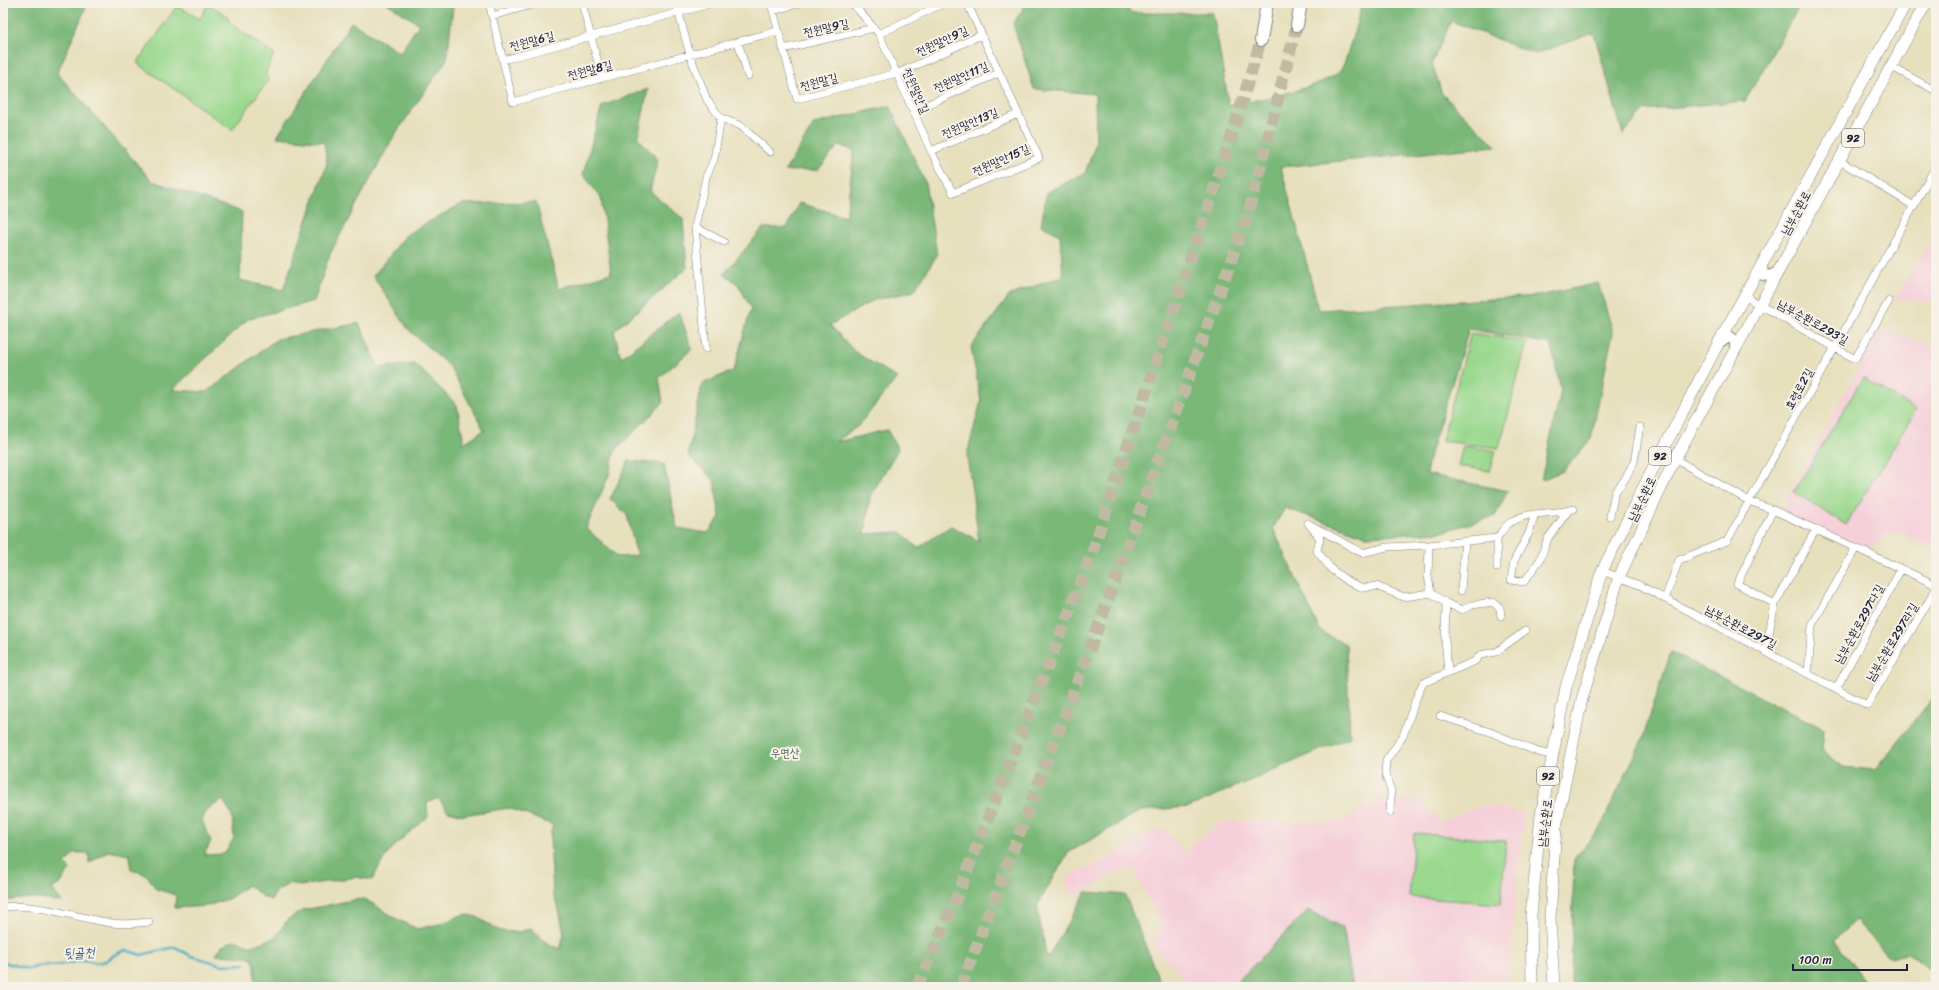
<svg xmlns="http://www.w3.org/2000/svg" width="1939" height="990" font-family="Sriracha,'Poor Story',sans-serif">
	<rect width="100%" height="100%" fill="#f7f3e8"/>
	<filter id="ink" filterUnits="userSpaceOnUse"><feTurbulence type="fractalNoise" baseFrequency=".025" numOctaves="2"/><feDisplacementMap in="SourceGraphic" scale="8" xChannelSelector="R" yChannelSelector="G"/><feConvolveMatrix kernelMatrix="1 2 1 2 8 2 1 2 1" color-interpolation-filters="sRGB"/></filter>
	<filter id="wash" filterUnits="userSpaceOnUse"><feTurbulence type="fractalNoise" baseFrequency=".012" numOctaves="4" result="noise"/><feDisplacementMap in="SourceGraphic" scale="16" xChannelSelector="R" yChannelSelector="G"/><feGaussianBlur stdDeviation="0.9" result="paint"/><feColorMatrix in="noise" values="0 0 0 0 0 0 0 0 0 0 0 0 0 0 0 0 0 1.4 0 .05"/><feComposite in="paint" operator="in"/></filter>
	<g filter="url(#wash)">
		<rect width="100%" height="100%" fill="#e7e0bd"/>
		<path fill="#f5cfd9" d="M1936,232V302L1895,299Z
			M1880,328L1930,345L1936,350V552L1899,531L1861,550L1780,511Z
			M1415,798L1440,822L1482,806L1524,813L1507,987H1353L1343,928L1276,941L1232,987L1191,986L1152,945L1162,927L1133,869L1111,875L1078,894L1068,892L1066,877L1107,859L1157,828L1167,832L1183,853L1222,821L1338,822L1381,799Z"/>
		<path fill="#99d88d" stroke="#5e7d64" d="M208,4L227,16L231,24L274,54L265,75L269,79L232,130L137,63L177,6L200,19Z
			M1471,333L1527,342L1499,448L1442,441Z
			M1863,378L1916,410L1846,525L1794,492Z
			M1463,446L1496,451L1490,471L1458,466Z
			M1414,833L1506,841L1501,904L1409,897Z"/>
		<path fill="#7ab878" stroke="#4e6d5a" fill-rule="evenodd" d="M3,3H88L57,73L152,181L242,212L240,280L283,290L327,163L324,142L277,137L351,22L400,53L419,24L387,3H449L453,6L447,59L394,136L361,196L330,254L314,301L248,319L172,390L207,392L277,339L359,323L379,368L415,364L457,405L464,443L484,430L450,367L408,329L373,276L407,234L461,204L536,202L559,289L611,273L601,198L583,174L602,106L648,89L638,138L658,159L650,191L683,219L687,268L614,331L621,358L679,312L692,349L659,378L663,403L615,451L609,475L586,528L618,557L637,556L627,515L610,499L629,461L664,464L677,528L708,533L720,517L714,480L688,455L702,384L734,370L751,308L738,284L724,274L763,228H787L799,203L846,217L854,151L839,145L818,170L785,171L814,124L890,106L925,182L937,255L914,291L874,300L830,325L855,352L897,378L859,425L836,442L887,430L898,449L870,497L865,534L901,532L918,548L951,526L979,541L967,455L981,401L971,347L1010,295L1063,276L1060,235L1041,225L1047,192L1085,173L1096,143L1095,94L1034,89L1013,24L1027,3H1124L1131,13H1213L1229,106C1255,100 1323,88 1340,71C1346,65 1359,14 1362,3H1801L1745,101L1645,110L1623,134L1594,33L1535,54L1451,21L1432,63L1442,94L1496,146L1281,167L1319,310L1538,296L1598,283L1613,332L1591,439L1563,471L1541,480L1561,391L1551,344L1469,329L1430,454L1426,474L1508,491L1495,516L1442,532L1366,536L1285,508L1273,528L1320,631L1346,645L1350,737L1189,807L1140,811L1068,853L1037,906L1047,959L1086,892L1125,895L1161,985L1223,987H267L255,979V965L251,957L216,955L221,947L233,940L252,946L276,937L288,919L304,910L353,900L365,899L397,919L417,929L440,924L464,914L477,917L500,931L519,932L531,928L547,943L560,949L564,934L559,910L553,894L550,837L553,825L509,808L463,815L448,811L438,798L427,803L428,817C406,835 383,852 373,880L356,877L300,886L290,883L277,891L271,900L262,896L248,885L230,898L207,906L175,908L176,895L156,889L147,875L131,869L130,855L108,851L89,863V853H74L65,864L70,869L61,883L52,889L62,902L30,898L3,901ZM223,800L232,815L234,838L224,854L204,855L211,841L202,821L207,809Z
			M1671,652L1824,729L1822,750L1843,767L1875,770L1936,694V974L1908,953L1891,958L1855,920L1834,941L1870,987H1572L1571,979L1574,859L1600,828L1642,740Z
			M1308,910L1343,928L1353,987H1232Z"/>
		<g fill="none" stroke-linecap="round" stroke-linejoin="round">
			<path stroke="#42a9c2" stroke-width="2.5" d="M3,962L29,969L43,965L54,966L85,960L97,963L106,961L116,954L126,950L141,955L175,947L191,956L223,965L245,964"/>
		</g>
	</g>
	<g filter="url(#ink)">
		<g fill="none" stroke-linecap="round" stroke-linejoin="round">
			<path stroke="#c0baa3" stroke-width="12" stroke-dasharray="12 6" stroke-linecap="butt" d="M917,987L959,892L1091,556L1229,144L1261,40
				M961,987L1100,622L1248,214L1297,25"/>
			<defs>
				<path id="street" d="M489,3L513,102L778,31
					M582,3L602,78
					M676,3L690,55L707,100L721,118L714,159L706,177L695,227L706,349
					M771,3L797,99L897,73
					M852,3L879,34L931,151L953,193L1039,158L967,3
					M773,11L801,3
					M492,16L539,3
					M879,34L944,3
					M738,42L748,76
					M783,49L874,28
					M503,60L713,3
					M1892,67L1936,91
					M897,74L981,35
					M913,111L999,73
					M721,118L741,126L770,152
					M931,151L1018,114
					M1840,161L1914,206
					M695,227L724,242
					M1744,296L1855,359L1889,301
					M1675,459L1749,501L1773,510L1936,585
					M1773,510L1737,584L1775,604
					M1535,514L1529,533L1514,561L1511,580L1524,582L1540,560L1548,538L1569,510
					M1610,516L1615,492L1625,479L1634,462L1640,427
					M1308,523L1320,538L1317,551L1332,570L1349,582L1363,588L1376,586L1404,597L1431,593
					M1311,525L1362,553L1387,547L1429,545
					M1497,538C1501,533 1505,525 1511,522C1529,510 1554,515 1574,509
					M1602,571L1639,585L1867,705L1936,589
					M1461,591L1465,541
					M1665,599L1679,560L1727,541L1936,166
					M1446,603L1462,610L1472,605L1493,602L1500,608L1501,616
					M1765,652L1775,604L1816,529
					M1448,671L1445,639L1446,603L1431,593L1428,576L1429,545L1497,538V568
					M1808,674L1812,625L1856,548
					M1836,689L1901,569
					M1440,716L1490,732L1538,752L1552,755
					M1390,812L1391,791L1385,774L1386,761L1403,736L1417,696L1423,683L1475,661L1480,655L1496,652L1525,631
					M3,907C40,903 76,918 112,923C124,925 138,923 149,922"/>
				<path id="secondary" d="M1762,265L1763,275L1769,276L1778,272
					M1719,342L1731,337L1735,341V351"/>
				<path id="primary" d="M1532,987L1531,915L1541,815L1566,687L1602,571L1642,490L1719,342L1906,3
					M1554,987L1550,918L1556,827L1582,699L1619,577L1675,459L1926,3"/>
				<path id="highway" d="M1297,25L1301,3
					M1261,40L1267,3"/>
			</defs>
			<use href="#street" stroke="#84817c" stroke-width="8"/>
			<use href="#secondary" stroke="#84817c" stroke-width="12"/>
			<use href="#primary" stroke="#84817c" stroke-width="12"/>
			<use href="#highway" stroke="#84817c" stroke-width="14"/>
			<use href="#street" stroke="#fff" stroke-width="7"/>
			<use href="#secondary" stroke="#fff" stroke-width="10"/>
			<use href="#primary" stroke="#fff" stroke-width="11"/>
			<use href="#highway" stroke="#fff" stroke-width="12"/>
		</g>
	</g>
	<g text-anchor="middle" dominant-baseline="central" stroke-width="4" stroke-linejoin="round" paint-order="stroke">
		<g fill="#f7f3e8" stroke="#62616f" stroke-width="1">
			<rect x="1842" y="129" width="22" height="18" rx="3"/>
			<rect x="1649" y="447" width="22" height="18" rx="3"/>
			<rect x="1537" y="767" width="22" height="18" rx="3"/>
		</g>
		<g font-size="11" font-weight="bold" fill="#22223b">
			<text x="1853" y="138">92</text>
			<text x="1660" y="456">92</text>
			<text x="1548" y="776">92</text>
		</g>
		<g font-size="12" fill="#22223b" stroke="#f7f3e8">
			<text transform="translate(826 28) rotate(-13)">전원말9길</text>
			<text transform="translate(532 41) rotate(-15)">전원말6길</text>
			<text transform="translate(942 41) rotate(-25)">전원말안9길</text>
			<text transform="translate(590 70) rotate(-15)">전원말8길</text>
			<text transform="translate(961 77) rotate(-24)">전원말안11길</text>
			<text transform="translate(819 82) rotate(-15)">전원말길</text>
			<text transform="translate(916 91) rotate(66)">전원말안길</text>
			<text transform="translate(970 123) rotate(-23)">전원말안13길</text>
			<text transform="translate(1001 160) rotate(-24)">전원말안15길</text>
			<text transform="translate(1796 213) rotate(-61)">남부순환로</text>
			<text transform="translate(1813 322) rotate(29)">남부순환로293길</text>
			<text transform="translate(1799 389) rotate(-61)">효령로2길</text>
			<text transform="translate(1642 499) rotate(-64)">남부순환로</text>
			<text transform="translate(1859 624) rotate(-61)">남부순환로297다길</text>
			<text transform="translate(1741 627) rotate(28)">남부순환로297길</text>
			<text transform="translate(1892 642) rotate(-59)">남부순환로297라길</text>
			<text transform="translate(1545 823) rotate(-83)">남부순환로</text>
		</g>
		<g font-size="12" fill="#465954" stroke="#f7f3e8">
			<text x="785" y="753">우면산</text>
		</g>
		<g font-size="13" font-style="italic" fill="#2f5871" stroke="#f7f3e8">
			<text transform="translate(79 953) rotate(-4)">뒷골천</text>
		</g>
	</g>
	<rect width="1939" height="990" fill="none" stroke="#f7f3e8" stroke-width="16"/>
	<path d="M1793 964v6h114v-6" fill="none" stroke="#22223b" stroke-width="2"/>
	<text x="1799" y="964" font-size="12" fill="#22223b" stroke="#f7f3e8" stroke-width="3" paint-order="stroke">100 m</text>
</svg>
